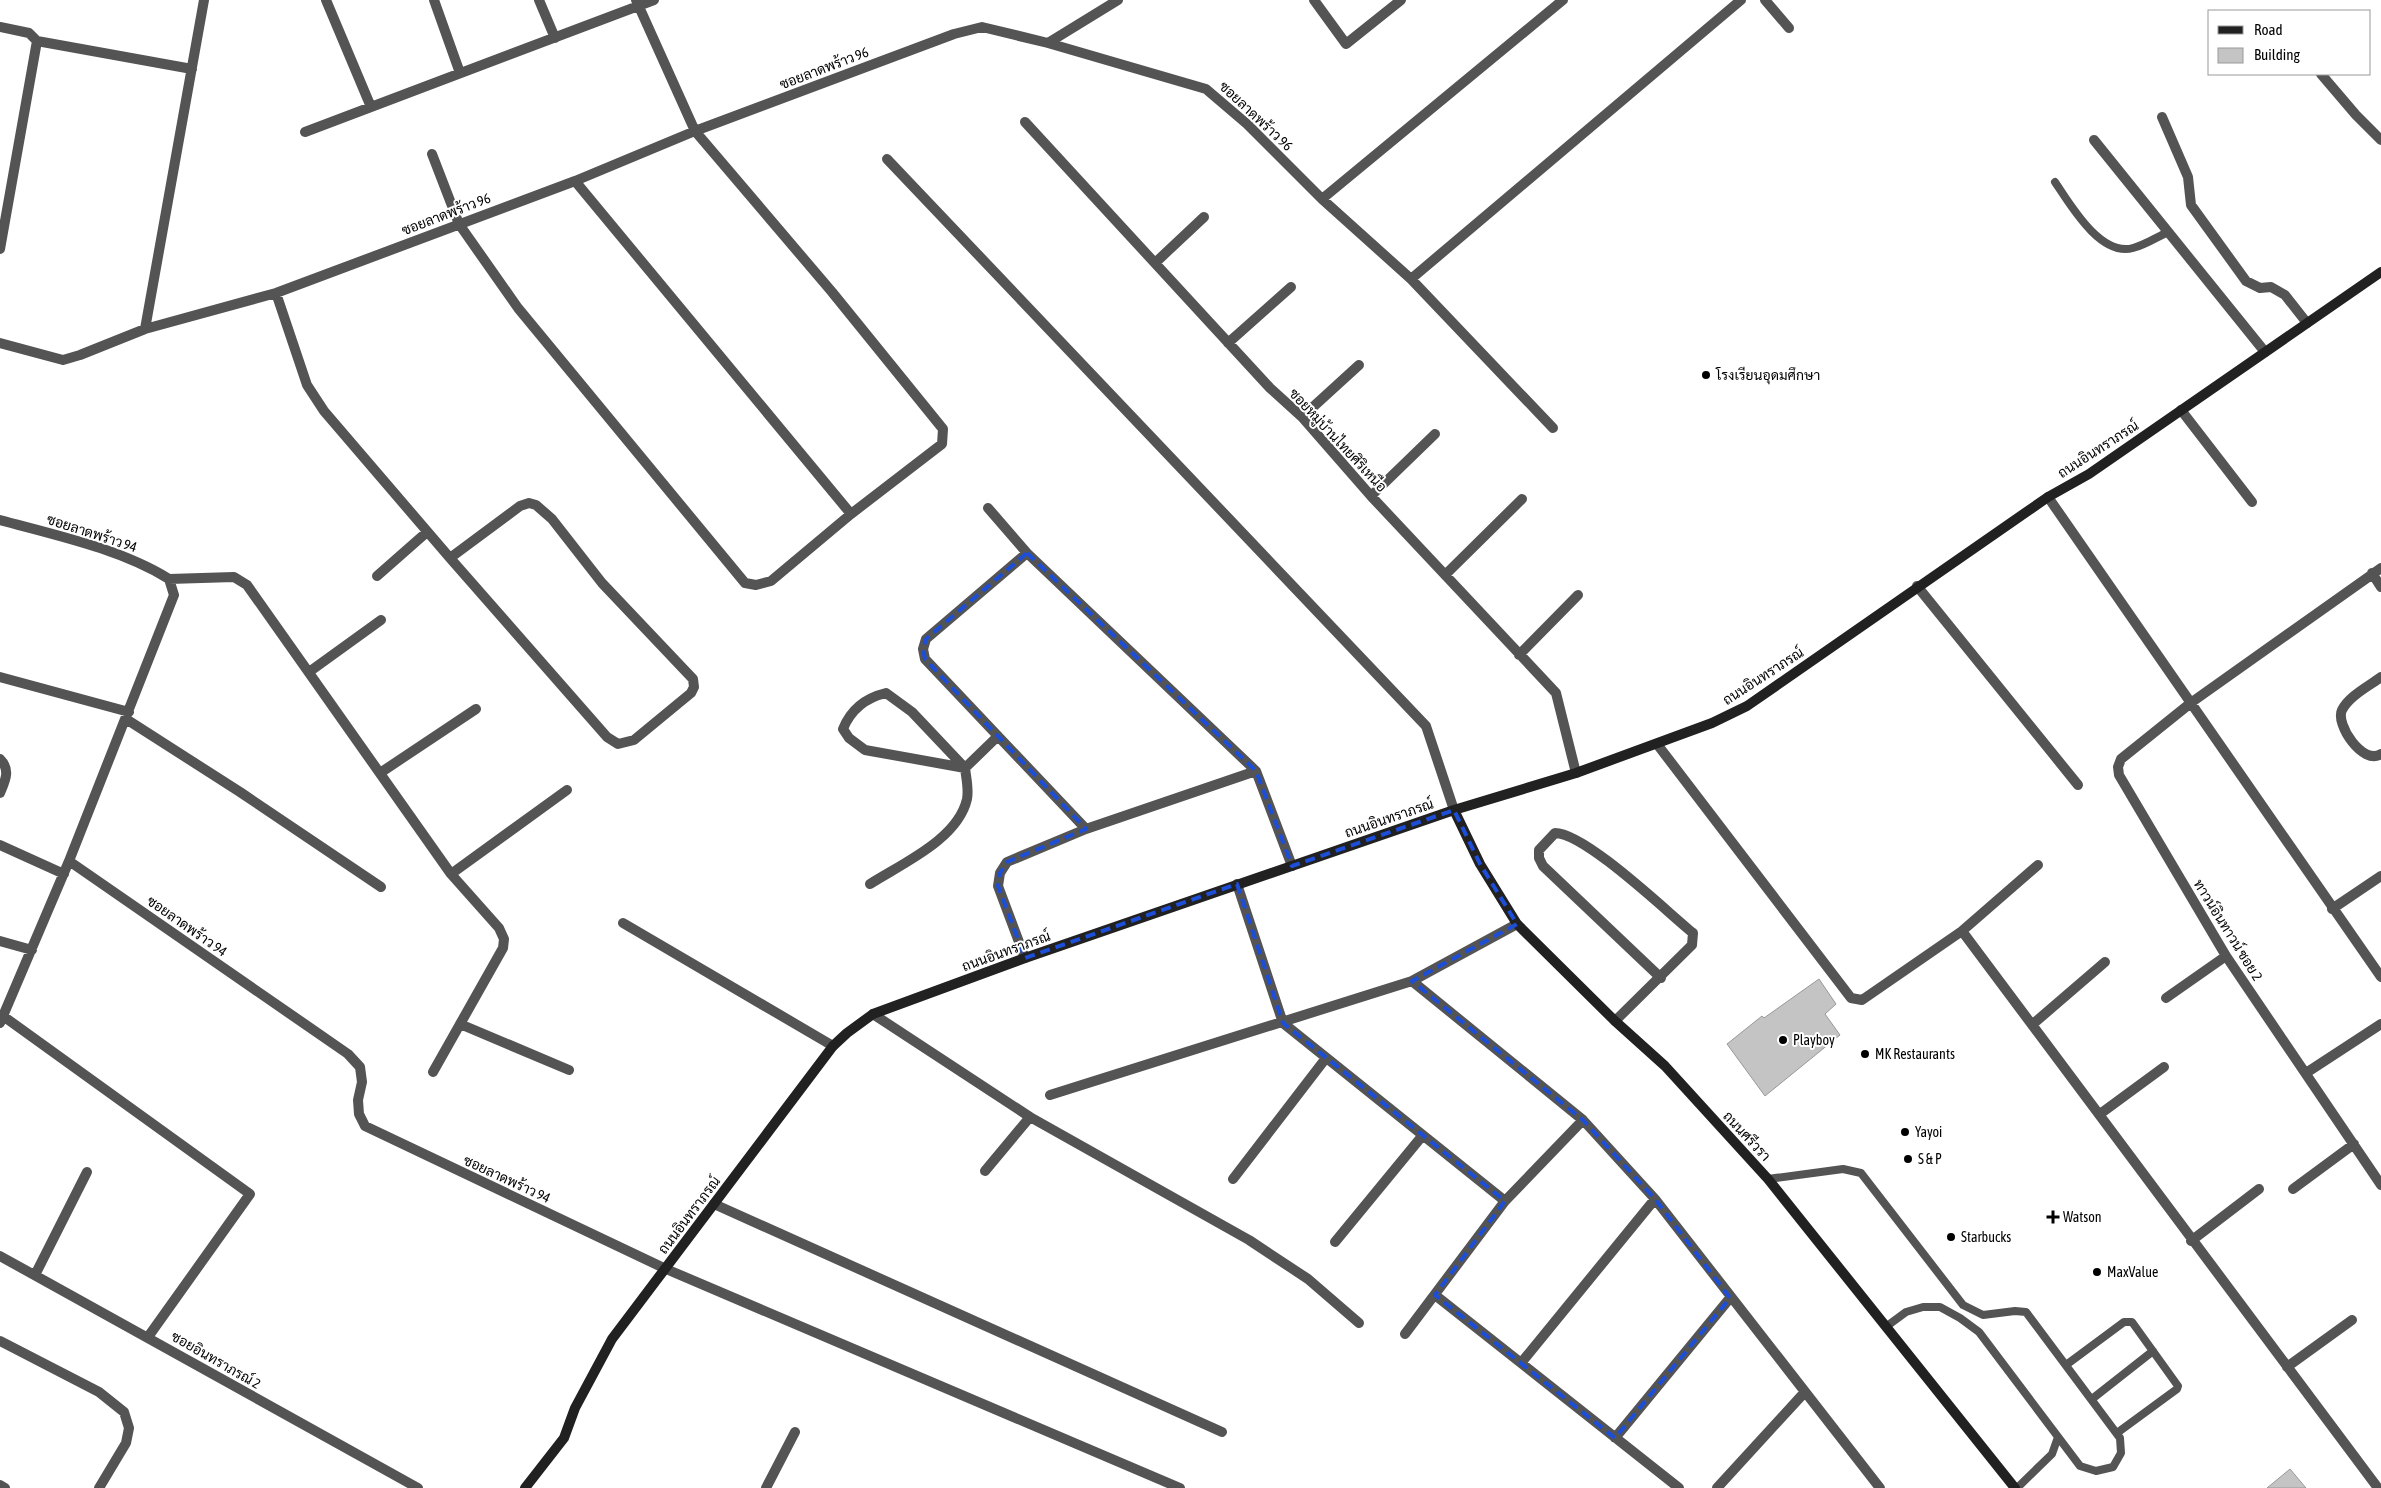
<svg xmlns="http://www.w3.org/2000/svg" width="2381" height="1488" font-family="'Asap Condensed',Sarabun,sans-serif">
	<rect width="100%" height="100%" fill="#fff"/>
	<path fill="#c4c4c4" stroke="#989898" d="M1819,979L1836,1004L1825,1014L1840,1035L1765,1096L1727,1044L1762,1016L1764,1018Z
		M2290,1469L2306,1488H2267Z"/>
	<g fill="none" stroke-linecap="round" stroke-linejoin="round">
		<path stroke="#545454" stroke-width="8" d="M2055,182C2070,204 2100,257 2133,248C2145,245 2157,237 2168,232
			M1768,1179L1843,1169L1861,1173L1963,1305L1983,1315L2015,1311L2026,1312L2120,1438L2121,1453L2113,1467L2096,1471L2080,1466L1979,1332L1960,1318L1940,1307H1923L1906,1312L1887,1326
			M2066,1365L2124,1322H2132L2178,1386L2177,1389L2117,1433
			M2092,1399L2153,1351
			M2017,1488L2052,1454L2058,1437"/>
		<path stroke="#545454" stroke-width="10" d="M326,0L371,107
			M434,0L460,73
			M539,0L555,38
			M1314,0L1346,44L1401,0
			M1765,0L1789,28
			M0,27L29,33L37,41L0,249
			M37,41L192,69
			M1048,43L1118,0
			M2321,74L2356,115L2381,140
			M2162,117L2188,177L2191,205L2246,281L2260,288L2271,287L2285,295L2307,323
			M1025,122L1270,388L1302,417L1371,496L1556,693L1576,773
			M305,132L654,0
			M2094,140L2265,352
			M432,154L459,224L518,308L745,583L756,585L771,581L851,514L942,444L943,429L832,292L695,131L636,0
			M887,159L1426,726L1454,810
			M575,181L851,514
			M1322,199L1563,0
			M1155,263L1204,217
			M1411,279L1741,0
			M276,293L307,385L324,411L450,558L607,737L618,744L634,740L691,693L694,687L693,679L602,583L552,519L536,505L529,503L520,506L450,558
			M145,329L204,0
			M0,343L63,360L80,355L145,329L276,293L575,181L695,131L954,34L982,27L1048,43L1206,89L1247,124L1322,199L1411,279L1553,428
			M1228,343L1291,287
			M2181,410L2252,502
			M1302,417L1359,365
			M1371,496L1435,434
			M2048,497L2381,977
			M988,508L1027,553
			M0,520C55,535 121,549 169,579L174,595L69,861L348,1054L360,1067L362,1082L358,1100L359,1114L365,1126L666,1269L1180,1488
			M2381,568L2192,702L2121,759L2118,767L2119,775L2226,956L2381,1185
			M2372,573L2381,587
			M1445,575L1522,499
			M377,576L427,532
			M169,579L234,577L247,585L451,874L499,928L504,939L503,948L433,1072
			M1917,586L2078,785
			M1519,655L1578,595
			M309,672L381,620
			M0,677L129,712
			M2381,677C2369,686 2349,696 2342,710C2335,724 2363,766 2381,754
			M886,693L912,712L965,768L865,750L849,738L843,729C851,709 865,698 886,693Z
			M126,719L240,792L381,887
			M1657,744L1851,998L1862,1000L1962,931L2038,865
			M0,759C11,770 5,781 0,793
			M380,773L476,709
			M1086,829L925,659L923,649L926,639L1027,553L1256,771L1292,866
			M0,845L64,874
			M451,874L567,790
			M870,884C903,863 958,839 967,799C969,789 966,777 965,768L998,736
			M1237,884L1283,1023L1505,1201
			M2332,909L2381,876
			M623,923L833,1046
			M1962,931C2101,1116 2238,1303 2378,1488
			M0,941L32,950
			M1025,958L998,886L1000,873L1007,862L1086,829L1256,771
			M1412,981L1583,1120L1655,1199L1880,1488
			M2166,998L2226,956
			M873,1014L1030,1117L985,1171
			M3,1016L250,1194L148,1337
			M1615,1021L1692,945L1693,933C1666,911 1585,833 1555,833L1539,850V858L1543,866L1661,978
			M0,1023L69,861
			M460,1024L569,1070
			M2033,1024L2105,962
			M2306,1073L2381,1024
			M1050,1095L1412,981L1517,924
			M2100,1114L2164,1067
			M1030,1117L1249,1240L1308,1279L1359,1323
			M1233,1179L1326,1058
			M2293,1189L2354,1144
			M714,1204L1222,1432
			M2191,1241L2259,1189
			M1335,1242L1423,1135
			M0,1256L418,1488
			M35,1275L87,1172
			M1435,1295L1679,1488
			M1405,1334L1505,1201L1583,1120
			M0,1341L99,1392L124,1412L129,1428L126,1443L99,1488
			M1521,1363L1655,1199
			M2287,1367L2352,1320
			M1615,1438L1730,1298
			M0,1485L5,1488
			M766,1488L795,1432
			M1717,1488L1804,1393"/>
		<path stroke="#212121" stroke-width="10" d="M1454,810L1480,864L1517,924L1615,1021L1665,1066L1768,1179L2015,1488
			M525,1488L564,1438L575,1408L612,1339L833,1046L847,1033L873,1014L1025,958L1454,810L1576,773L1712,723L1747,706L2048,497L2089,474L2381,272"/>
	</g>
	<path fill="none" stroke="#1d4ed8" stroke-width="4" stroke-dasharray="10 6" stroke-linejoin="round" d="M1027,553L1256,771L1292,866L1454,810L1480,864L1517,924L1412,981L1583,1120L1655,1199L1730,1298L1615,1438L1435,1295L1505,1201L1283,1023L1237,884L1025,958L998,886L1000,873L1007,862L1086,829L925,659L923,649L926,639Z"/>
	<g fill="#000" stroke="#fff" stroke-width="2">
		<circle cx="1706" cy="375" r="5"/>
		<circle cx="1783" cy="1040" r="5"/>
		<circle cx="1865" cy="1054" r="5"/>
		<circle cx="1905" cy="1132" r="5"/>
		<circle cx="1908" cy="1159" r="5"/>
		<path d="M2050.5 1209.5h5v5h5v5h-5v5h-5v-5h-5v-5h5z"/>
		<circle cx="1951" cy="1237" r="5"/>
		<circle cx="2097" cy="1272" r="5"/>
	</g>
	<g text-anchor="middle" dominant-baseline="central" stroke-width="4" stroke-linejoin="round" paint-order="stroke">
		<g font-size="14" fill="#000" stroke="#fff">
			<text transform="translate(824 68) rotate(-21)">ซอยลาดพร้าว 96</text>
			<text transform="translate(1256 116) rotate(43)">ซอยลาดพร้าว 96</text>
			<text transform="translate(446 214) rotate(-21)">ซอยลาดพร้าว 96</text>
			<text transform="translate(1338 440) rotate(47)">ซอยหมู่บ้านไทยศิริเหนือ</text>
			<text transform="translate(2098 449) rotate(-33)">ถนนอินทราภรณ์</text>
			<text transform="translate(92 533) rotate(18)">ซอยลาดพร้าว 94</text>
			<text transform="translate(1763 676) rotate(-33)">ถนนอินทราภรณ์</text>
			<text transform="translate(1389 818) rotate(-19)">ถนนอินทราภรณ์</text>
			<text transform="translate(187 926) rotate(35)">ซอยลาดพร้าว 94</text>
			<text transform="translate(2228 930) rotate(58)">ทาวน์อินทาวน์ ซอย 2</text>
			<text transform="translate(1006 951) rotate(-20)">ถนนอินทราภรณ์</text>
			<text transform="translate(1747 1136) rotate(47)">ถนนศรีวรา</text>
			<text transform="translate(507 1179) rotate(25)">ซอยลาดพร้าว 94</text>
			<text transform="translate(689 1215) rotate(-53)">ถนนอินทราภรณ์</text>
			<text transform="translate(216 1360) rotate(30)">ซอยอินทราภรณ์ 2</text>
		</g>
		<g font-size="14" fill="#000" stroke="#fff" text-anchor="start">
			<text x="1716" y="375">โรงเรียนอุดมศึกษา</text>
			<text x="1793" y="1040">Playboy</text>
			<text x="1875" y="1054">MK Restaurants</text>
			<text x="1915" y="1132">Yayoi</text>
			<text x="1918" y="1159">S &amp; P</text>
			<text x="2063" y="1217">Watson</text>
			<text x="1961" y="1237">Starbucks</text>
			<text x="2107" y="1272">MaxValue</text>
		</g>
	</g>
	<rect x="2208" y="10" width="162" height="65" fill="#ffffff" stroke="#999999"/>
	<rect x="2218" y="26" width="25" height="8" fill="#212121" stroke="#999999"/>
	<text x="2254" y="35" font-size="15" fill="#000000">Road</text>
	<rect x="2218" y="48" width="25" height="15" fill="#c4c4c4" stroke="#999999"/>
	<text x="2254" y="60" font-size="15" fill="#000000">Building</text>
</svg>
